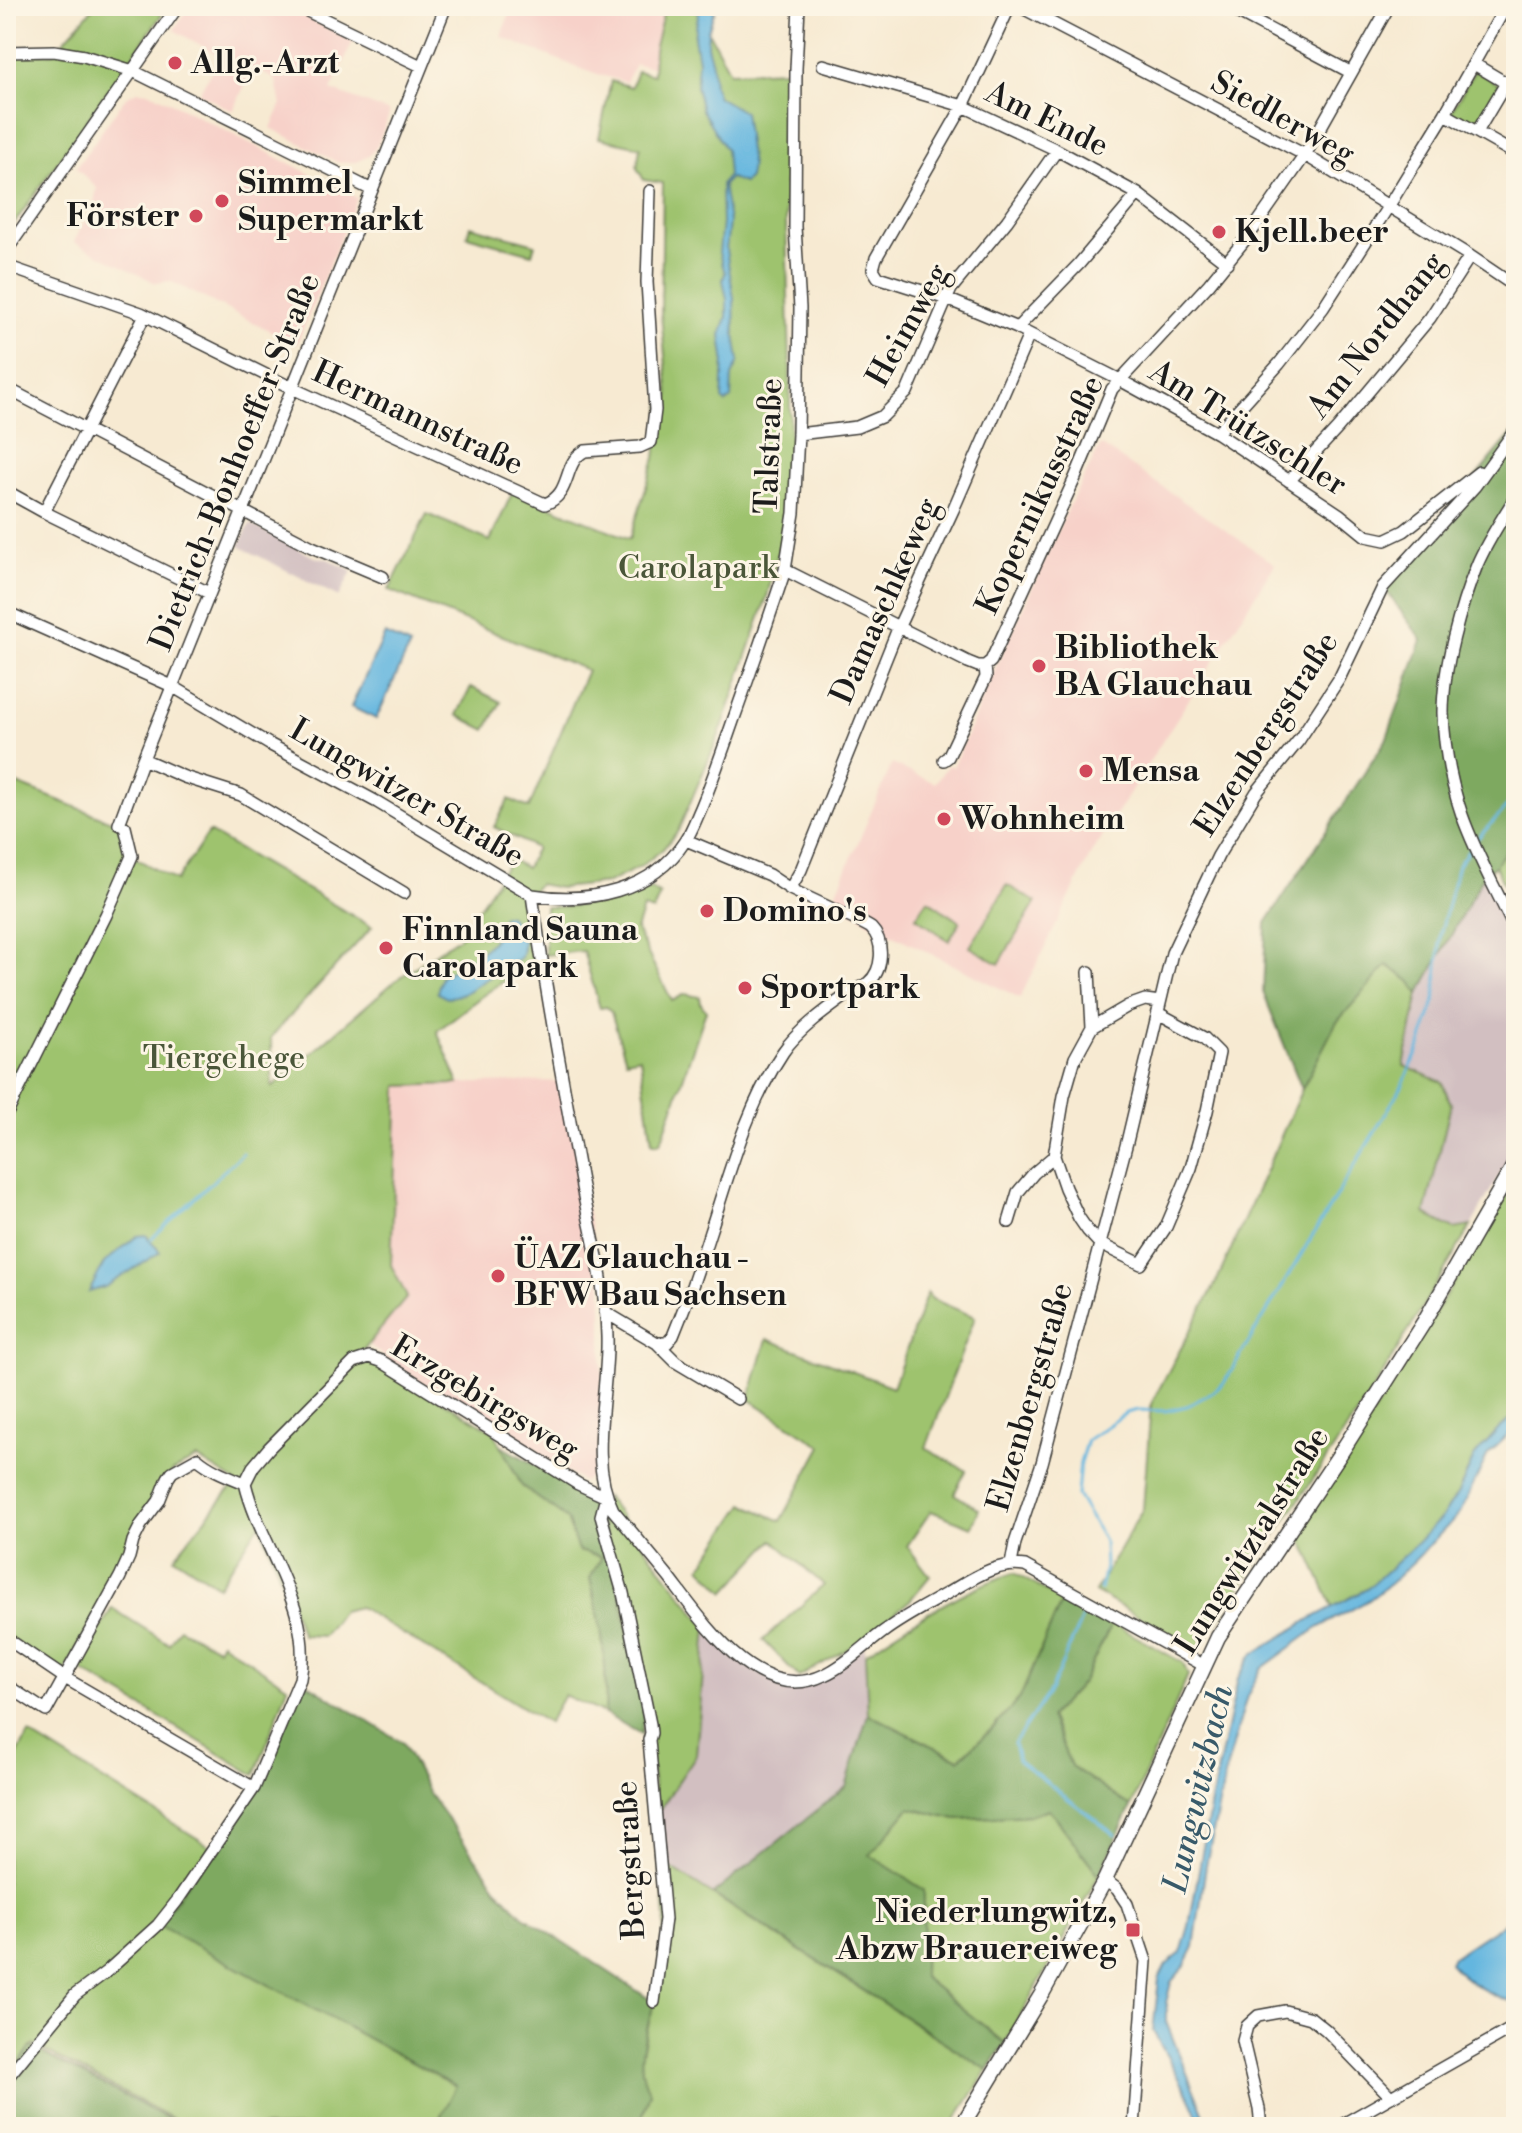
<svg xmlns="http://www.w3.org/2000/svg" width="1522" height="2133" font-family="'Libre Bodoni',serif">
	<rect width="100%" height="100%" fill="#fcf5e5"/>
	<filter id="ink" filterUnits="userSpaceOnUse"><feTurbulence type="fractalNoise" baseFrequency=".0125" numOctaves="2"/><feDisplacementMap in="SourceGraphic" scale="16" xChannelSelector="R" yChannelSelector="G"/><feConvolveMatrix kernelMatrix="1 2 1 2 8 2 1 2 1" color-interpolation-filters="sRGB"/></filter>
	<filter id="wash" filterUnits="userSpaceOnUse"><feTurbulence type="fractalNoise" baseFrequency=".006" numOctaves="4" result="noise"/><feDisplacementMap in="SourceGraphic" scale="32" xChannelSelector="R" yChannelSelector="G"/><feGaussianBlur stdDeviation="1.8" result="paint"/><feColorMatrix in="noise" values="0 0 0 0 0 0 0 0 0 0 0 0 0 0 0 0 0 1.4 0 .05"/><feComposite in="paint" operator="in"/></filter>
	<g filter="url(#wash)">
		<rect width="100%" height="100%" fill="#f7ead2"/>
		<path fill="#f7d1c9" d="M190,6H282L353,41L331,90L390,112L377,146L370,155L357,162H337L271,128L281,106L276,80L255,69H252L233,111L199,93L220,56L174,30Z
			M512,6H665L654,50V67L635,64L626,82L587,71L501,37Z
			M138,91L150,92L357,198L297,344L170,281L156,283L74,242L94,203L97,188L76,168L126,97Z
			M1101,445L1275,564L1092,852L1020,998L869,923L861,916L832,903L892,764L935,783L948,765L953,767L996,667L1073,498Z
			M562,1081L602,1286V1468L583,1482L399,1369L369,1344L407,1297L391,1266L398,1085Z"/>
		<path fill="#d2bfc1" d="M250,524L314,557L328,559L352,571L339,597L239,546Z
			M1484,875L1516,939V1144L1471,1226L1454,1229L1425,1214L1451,1104L1404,1066L1419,994Z
			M707,1627L761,1673L806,1682L865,1647L868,1714L846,1787L713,1894L660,1861L656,1815L696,1755Z"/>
		<path fill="#9ec36e" stroke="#5d7045" stroke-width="2" d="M95,6H168L6,235V54L53,53Z
			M665,6H716L708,31L730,72L787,70L785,185L790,368V473L783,533L767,597L722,728L678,831L663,849L640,867L608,883L560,888L538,884L524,902L528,909L535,960L482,996L437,1031L459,1084L398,1086L391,1265L407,1297L355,1360L369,1357L494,1432L522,1486L567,1519L578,1551L602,1557L590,1578C602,1625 608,1665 605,1714L564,1695L548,1723L359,1607L342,1611L323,1636L302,1635L260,1524L218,1586L174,1557L236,1482L197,1458L172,1472L133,1541L63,1675L6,1637L7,780L119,824L132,856L176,881L209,832L372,927L271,1037L272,1087L395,981L461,936L510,859L526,868L536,848L494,827L509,799L529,808L587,670L389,590L427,514L490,541L513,491L630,539L655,458L662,402L669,397L661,315L663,183L644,180L637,168L640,147L599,138L611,81L631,87L637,71L653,75L654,50Z
			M1475,70L1500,85L1476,127L1451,112Z
			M470,226L535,244L532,254L467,236Z
			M471,687L501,702L486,730L457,715Z
			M1516,836V911L1495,866Z
			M1007,885L1036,902L999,964L970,947Z
			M651,889L660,895L653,911L643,908L636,930L672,1001L685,994L700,997L701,1004L706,1011L661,1142L656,1144L652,1142L640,1057L626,1060L611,1012L606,1007L600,1008L583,951L545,955V907C587,907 611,901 651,889Z
			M928,900L960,922L949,941L916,917Z
			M1387,965L1410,981L1419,994L1404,1066L1442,1082L1451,1104L1425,1214L1454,1229L1471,1226L1371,1393L1198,1650L1095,1592L1143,1509L1151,1404L1216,1283L1302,1089L1335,1023Z
			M1516,1181V1414L1497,1431L1474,1457L1459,1491L1443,1516L1415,1546L1367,1589L1333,1607L1297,1528L1350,1451Z
			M927,1293L932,1299L975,1317L926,1448L966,1471L954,1494L979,1509L972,1527L931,1511L907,1546L930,1576L910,1600L864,1640L799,1677L763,1640L824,1585L773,1540L725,1592L701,1567L744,1504L781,1521L822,1446L749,1399L767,1339L893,1387Z
			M606,1497L707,1627L696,1755L656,1815L649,1740L601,1516Z
			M1014,1573L1062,1600L1020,1698L994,1727L959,1759L868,1714L865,1654C908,1624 964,1588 1014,1573Z
			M112,1608L169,1644L179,1628L217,1648L221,1642L288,1687L255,1775L78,1668Z
			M1112,1623L1183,1663L1188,1675L1131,1807L1071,1766L1050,1717L1083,1682Z
			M29,1734L213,1848L159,1925L457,2086L435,2127H188L34,2045L6,2079V1760L12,1763Z
			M909,1808L957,1819L1030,1815L1049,1809L1099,1875L1005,2043L923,1977L924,1890L869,1855Z
			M660,1861L988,2070L951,2127H639L650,2092L643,2081L639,2064L654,2002L665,1919Z"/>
		<path fill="#7ea961" stroke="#4d623e" stroke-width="2" d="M1516,429V836L1495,866L1484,875L1419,994L1410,981L1387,965L1336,1023L1302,1089L1263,992L1266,923L1386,740L1422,640L1383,587Z
			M501,1446L594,1497L620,1594L644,1715L641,1734L605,1714C608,1664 602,1625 590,1578L602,1557L578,1551L567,1519L522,1486Z
			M1062,1600L1111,1625L1083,1682L1050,1717L1071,1766L1131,1807L1099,1875L1049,1809L1030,1815L957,1819L909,1808L870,1855L924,1890L923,1977L1005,2043L988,2070L713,1894L846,1787L868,1714L959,1759L994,1727L1020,1698Z
			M300,1679L403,1743L430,1795L501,1893L522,1915L654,2002C647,2033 632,2063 650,2092L639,2127H435L456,2086L158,1925L254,1788Z
			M31,2047L184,2127H6V2079Z"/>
		<path fill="#63b6df" stroke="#40697e" stroke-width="2" d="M700,6H716L708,31L707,46L712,64L714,87L718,97L744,112L751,166L749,178L744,183L730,178L723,185L729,222L726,250L734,298L735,335L739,361L732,376L731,398L726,403L722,400L724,357L721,335L727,317V299L723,280L725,273L719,253L722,223L721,184L728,176L726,150L702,110L696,87L698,61L694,37Z
			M385,634L410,646L376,719L351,707Z
			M504,915L510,916C520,932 527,938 521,957L463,994L447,998L437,993L441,977C457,967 489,952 497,933C500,925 498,922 504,915Z
			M146,1235L160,1252L105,1287L89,1292L104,1263L137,1236Z
			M1516,1414V1428L1488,1454L1460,1513L1417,1558L1391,1583L1369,1600L1316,1629L1261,1669L1247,1696L1227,1767L1206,1865L1194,1947L1184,1967L1171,1982L1166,2003V2022L1209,2127H1203L1190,2098L1153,2031L1159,1979L1166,1965L1181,1953L1189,1926L1211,1802L1238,1678L1252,1655L1312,1618L1367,1589L1414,1546L1443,1516L1459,1491L1474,1457L1497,1431Z
			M1516,1915V2002H1513C1488,1994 1467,1983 1450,1963L1453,1957Z"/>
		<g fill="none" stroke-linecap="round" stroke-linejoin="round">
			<path stroke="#63b6df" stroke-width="3" d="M1476,840L1516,797
				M151,1239L243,1153
				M1100,1590L1105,1567L1104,1541L1077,1495L1080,1462L1087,1440L1126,1413L1138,1410L1165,1411L1187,1406L1208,1395L1224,1383L1401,1088L1419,1049L1435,1001L1441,931L1458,865L1472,846
				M1082,1618L1051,1689L1014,1743L1018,1760L1115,1835"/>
		</g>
	</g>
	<g filter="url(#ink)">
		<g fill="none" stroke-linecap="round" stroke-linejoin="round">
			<defs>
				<path id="minor" d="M297,6L421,66
					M1010,6L963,106L876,258L873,269L878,277L947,299L1017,328L1120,380L1217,433L1339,514L1366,536L1385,540L1404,531L1479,472
					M1019,6L1305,155L1470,256L1516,287
					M1233,10L1350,72
					M6,52L54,51L84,56L133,71L372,190
					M1474,64L1506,83L1477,132
					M823,65L963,106L1057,150L1138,194L1227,263
					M1445,114L1512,152
					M6,251L178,6
					M6,266L141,313L292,388L545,504C573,494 562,462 585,451L640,447L651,442L655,410L647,282L650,191
					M1017,328L1079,264L1138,194
					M6,388L312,547L383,577
					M1217,433L1279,364L1323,308L1388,207L1445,114L1506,6
					M798,434L857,427L883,416L907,392L951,289L1007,221L1057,150
					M1289,481L1338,428L1430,318L1470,256
					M6,491L44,512L209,593
					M1516,496C1503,518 1487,541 1477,565C1460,607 1443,668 1443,713C1444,748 1451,783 1462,815C1476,855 1498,893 1516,932
					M44,512L145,315
					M785,570L968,662L978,666H985
					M6,612L172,686L269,744L377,802L532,895C588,904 652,892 685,841C692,831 696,819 701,808C713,779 723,750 733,721C751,671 768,621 785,570L794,513L798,434L800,308L795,227L796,69L799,6
					M143,759L184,777L241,795L404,893
					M944,760L948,757L986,677L985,666L991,661L1075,478L1112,389L1209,284L1252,231L1305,155L1389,6
					M790,889L801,870L899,626L953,510L1029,335
					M532,895C546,993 564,1090 582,1187C592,1236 606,1286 607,1336C609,1392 587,1458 613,1510C632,1532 650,1554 668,1576C702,1620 758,1707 824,1675C846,1665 864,1646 883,1632C903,1617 925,1606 946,1594C971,1580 995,1561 1025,1566L1203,1665
					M1089,972L1092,1027L1075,1058L1064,1096L1054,1156L1065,1188L1079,1218L1088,1231L1100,1244L1141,1264L1166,1227L1191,1168L1207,1111L1219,1053L1204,1038L1158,1013
					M1092,1027L1128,1006L1145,1000L1160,1002
					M6,1115L106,915L132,856L125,827L119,824L143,759L446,6
					M1009,1222L1018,1192L1034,1173L1054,1156
					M605,1312L657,1343L676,1362L738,1399
					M657,1343H667L673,1336C687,1302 699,1267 710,1232C730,1171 747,1106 783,1052C797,1031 826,1010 847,995C853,990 862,989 868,983C883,971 885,942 871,928C868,926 864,924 860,922L790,889L769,875L686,840
					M245,1483L253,1467L269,1448L354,1362L369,1357L381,1361L578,1484L606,1497L601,1516L623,1593L650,1724L651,1733L649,1740L665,1919L654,2002
					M1011,1564L1015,1543L1042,1463L1127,1142L1172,953L1218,856L1256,793L1299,740L1339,679L1383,587L1475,486L1516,429
					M6,1638L65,1678L254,1788
					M6,1685L46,1711L120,1577L129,1557L133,1541L141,1525L159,1501L168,1478L172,1472L197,1458C211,1470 228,1476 245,1483
					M1105,1880L1117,1889L1127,1904L1146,1961L1134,2127
					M6,2079L75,1995L106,1972L158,1925L177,1901L254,1788L300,1679C314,1608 261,1549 245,1483
					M1261,2127L1259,2109L1243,2041L1247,2026L1258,2016L1285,2011L1311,2018L1326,2030L1390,2096
					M1338,2127L1516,2026"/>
				<path id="major" d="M961,2127L1043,1992L1105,1880L1218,1637L1340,1454L1424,1322L1516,1162"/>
			</defs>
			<use href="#minor" stroke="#3d3b37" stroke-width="14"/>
			<use href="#major" stroke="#3d3b37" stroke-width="17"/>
			<use href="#minor" stroke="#fff" stroke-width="11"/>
			<use href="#major" stroke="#fff" stroke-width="14"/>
		</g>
	</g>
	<g fill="#d1495b" stroke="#fcf5e5" stroke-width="3">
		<circle cx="175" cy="63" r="8"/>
		<circle cx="222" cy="201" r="8"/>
		<circle cx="196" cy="216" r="8"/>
		<circle cx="1219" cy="232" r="8"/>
		<circle cx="1039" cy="666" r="8"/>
		<circle cx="1086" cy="771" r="8"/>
		<circle cx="944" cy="819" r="8"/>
		<circle cx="707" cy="911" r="8"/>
		<circle cx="386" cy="948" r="8"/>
		<circle cx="745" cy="988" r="8"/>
		<circle cx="498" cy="1276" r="8"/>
		<rect x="1125" y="1922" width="16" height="16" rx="4"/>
	</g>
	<g text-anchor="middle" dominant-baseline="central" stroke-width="6" stroke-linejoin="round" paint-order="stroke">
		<g font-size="32" font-weight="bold" fill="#1c1c1c" stroke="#fcf5e5" text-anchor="start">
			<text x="191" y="63">Allg.-Arzt</text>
			<text x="238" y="183">Simmel<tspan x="238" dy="37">Supermarkt</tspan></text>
			<text x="180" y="216" text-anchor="end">Förster</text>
			<text x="1235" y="232">Kjell.beer</text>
			<text x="1055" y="648">Bibliothek<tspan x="1055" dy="37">BA Glauchau</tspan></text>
			<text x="1102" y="771">Mensa</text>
			<text x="960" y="819">Wohnheim</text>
			<text x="723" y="911">Domino's</text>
			<text x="402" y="930">Finnland Sauna<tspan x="402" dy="37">Carolapark</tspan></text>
			<text x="761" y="988">Sportpark</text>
			<text x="514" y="1258">ÜAZ Glauchau -<tspan x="514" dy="37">BFW Bau Sachsen</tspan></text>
			<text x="1117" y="1912" text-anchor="end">Niederlungwitz,<tspan x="1117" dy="37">Abzw Brauereiweg</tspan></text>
		</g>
		<g font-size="32" fill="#1c1c1c" stroke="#fcf5e5">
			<text transform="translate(1283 118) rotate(29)">Siedlerweg</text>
			<text transform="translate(1047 119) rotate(26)">Am Ende</text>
			<text transform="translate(908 325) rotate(-61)">Heimweg</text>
			<text transform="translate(1376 335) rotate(-52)">Am Nordhang</text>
			<text transform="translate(418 418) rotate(25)">Hermannstraße</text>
			<text transform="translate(1248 428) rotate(32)">Am Trützschler</text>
			<text transform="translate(769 446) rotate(-88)">Talstraße</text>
			<text transform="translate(235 462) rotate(-68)">Dietrich-Bonhoeffer-Straße</text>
			<text transform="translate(1040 495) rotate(-65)">Kopernikusstraße</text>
			<text transform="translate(885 601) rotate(-66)">Damaschkeweg</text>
			<text transform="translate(1266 734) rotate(-57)">Elzenbergstraße</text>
			<text transform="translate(407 793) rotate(30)">Lungwitzer Straße</text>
			<text transform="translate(1030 1397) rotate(-74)">Elzenbergstraße</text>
			<text transform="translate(485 1398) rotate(31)">Erzgebirgsweg</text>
			<text transform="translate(1252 1541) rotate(-58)">Lungwitztalstraße</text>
			<text transform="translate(630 1860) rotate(-93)">Bergstraße</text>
		</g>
		<g font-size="32" fill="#4a5639" stroke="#fcf5e5">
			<text x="698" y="568">Carolapark</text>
			<text x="224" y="1058">Tiergehege</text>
		</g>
		<g font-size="34" font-style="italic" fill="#385a6a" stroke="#fcf5e5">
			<text transform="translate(1199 1789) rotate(-77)">Lungwitzbach</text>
		</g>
	</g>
	<rect width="1522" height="2133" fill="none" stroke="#fcf5e5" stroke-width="32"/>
</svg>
